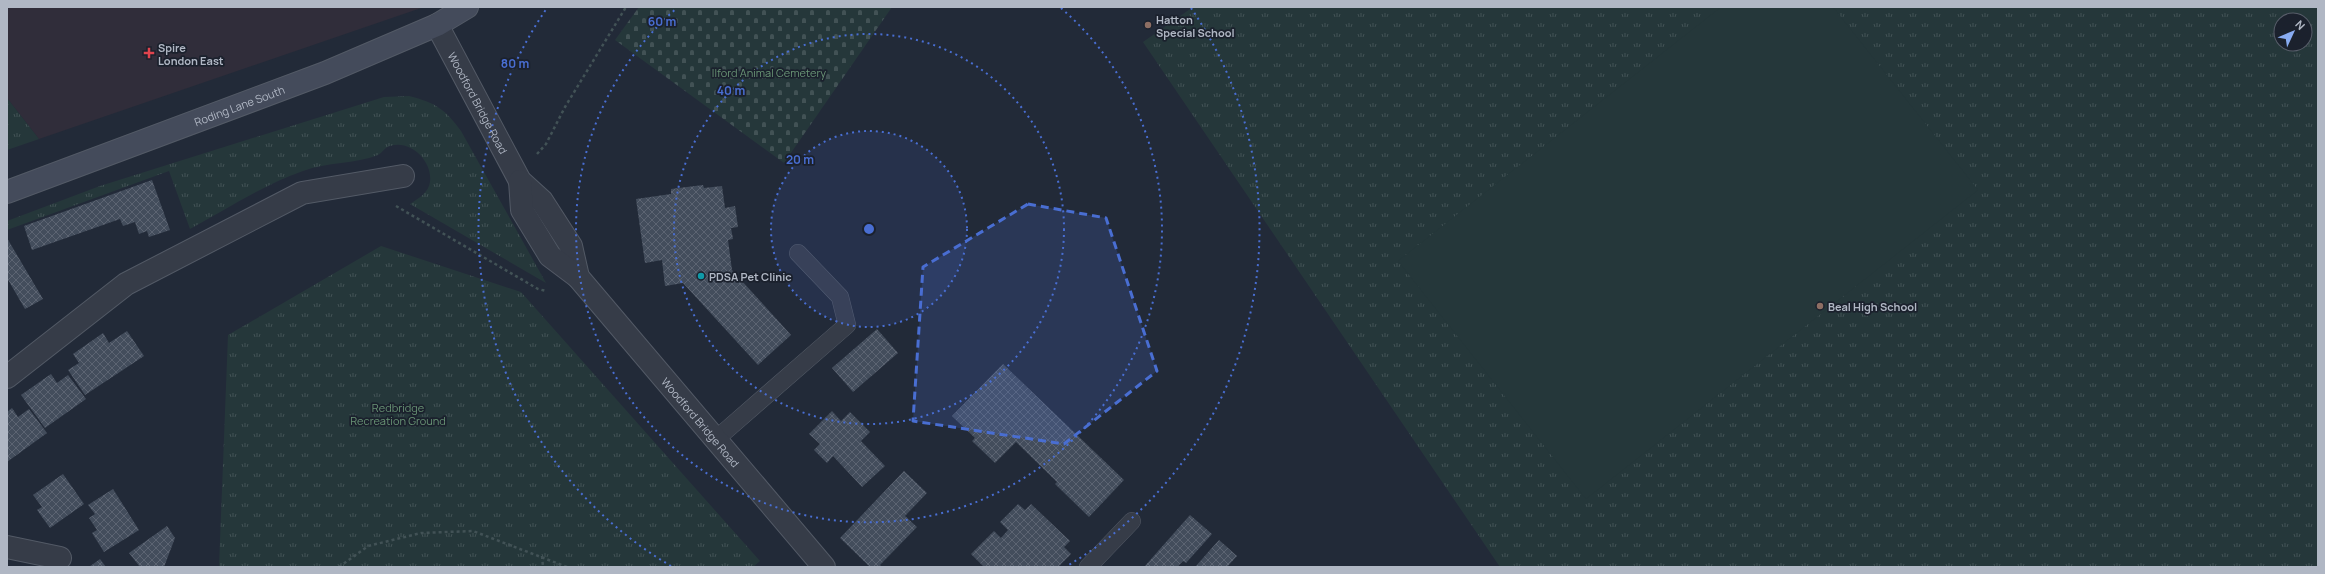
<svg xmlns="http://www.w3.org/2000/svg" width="2325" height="574" font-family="Manrope,sans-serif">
	<defs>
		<pattern id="grass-tufts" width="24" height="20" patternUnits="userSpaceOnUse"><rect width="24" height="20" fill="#25373a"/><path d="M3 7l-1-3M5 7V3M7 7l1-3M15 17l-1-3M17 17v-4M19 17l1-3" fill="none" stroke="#425255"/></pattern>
		<pattern id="cemetery-stones" width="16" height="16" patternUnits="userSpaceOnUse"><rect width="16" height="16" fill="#25373a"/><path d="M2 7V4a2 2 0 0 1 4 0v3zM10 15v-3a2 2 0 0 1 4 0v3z" fill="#425255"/></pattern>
		<pattern id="building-cross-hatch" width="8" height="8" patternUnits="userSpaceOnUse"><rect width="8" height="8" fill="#434d5c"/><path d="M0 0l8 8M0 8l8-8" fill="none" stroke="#5c6472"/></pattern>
	</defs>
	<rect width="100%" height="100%" fill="#222a38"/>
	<path fill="#302d3a" d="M7,7H424L39,139L7,98Z"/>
	<path fill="url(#grass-tufts)" fill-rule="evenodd" d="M1193,7H2318V567H1500L1143,42ZM2281,20H2305V44H2281Z
		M409,96C436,103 445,109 461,131L546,283L410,204C418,199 429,192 430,182C433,162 411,139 390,146C385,147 382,153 378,155C355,164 327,162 303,171C263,185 227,209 190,229L169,171L7,230V221L100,186L384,97Z
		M7,98L39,139L7,150Z
		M381,246L521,292L760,561L753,567H219L228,335Z"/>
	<path fill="url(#cemetery-stones)" d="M639,7H892L784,163L615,40Z"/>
	<path fill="#25373a" d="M1721,7H1833L1978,190L1586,499L1398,261Z"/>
	<path fill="url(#building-cross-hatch)" d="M152,180L170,230L149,237L147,231L139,234L135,222L123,226L120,219L32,250L24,226Z
		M703,185L704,188L722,186L725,208L735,206L738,227L731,228L733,239L728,240L732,270L791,335L758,365L683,283L665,286L662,260L645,263L636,199L671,194V189Z
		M7,238L43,299L25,309L7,278Z
		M877,329L898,353L853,392L832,368Z
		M127,331L144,356L85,395L68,370L79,363L73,354L103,333L109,343Z
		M1003,364L1124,480L1089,517L1055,484L1057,482L1016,442L995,463L972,441L975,438L952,416Z
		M51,374L57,383L68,375L86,399L45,428L21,395Z
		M12,408L18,417L29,409L47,433L7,462V412Z
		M832,411L841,421L850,412L870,432L861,441L885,466L862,487L833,456L827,463L814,450L820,444L809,434Z
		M904,471L927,493L905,516L917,527L880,565L882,567H870L840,538Z
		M63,474L84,504L50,528L37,510L42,507L33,495Z
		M113,489L139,530L104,552L92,533L97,530L89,518L95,514L88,505Z
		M1018,504L1025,510L1031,504L1070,541L1064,547L1071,554L1058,567H984L971,554L994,531L1001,538L1008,530L1000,522Z
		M1190,515L1212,534L1186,563L1183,561L1177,567H1144Z
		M167,526L175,538L164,567H140L129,553Z
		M1219,540L1237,556L1227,567H1195Z
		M100,559L106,567H89Z"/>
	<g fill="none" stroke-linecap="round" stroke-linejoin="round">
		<defs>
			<path id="lane" d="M715,440L847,325L840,297L798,253
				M1088,567L1132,521"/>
			<g id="street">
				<path id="s1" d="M437,25L520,181L542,201L571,246L578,277"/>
				<path id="s2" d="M520,181L522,210L550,256L578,277L824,567"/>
				<path d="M7,377L126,284L302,193L403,176"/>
				<path d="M7,547L60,558"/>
			</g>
			<g id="secondary">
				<path id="s3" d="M7,192L325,73L437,25L467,7"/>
			</g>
		</defs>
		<use href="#lane" stroke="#535a66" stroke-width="18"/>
		<use href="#street" stroke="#535a66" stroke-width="24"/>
		<use href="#secondary" stroke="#535a66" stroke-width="24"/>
		<path stroke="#425256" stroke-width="2.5" stroke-dasharray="3 3" stroke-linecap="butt" d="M537,154L546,144L565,107L626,7
			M396,206L538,289L546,291
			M542,556L543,567
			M339,567L368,546L421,533L473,531L567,567"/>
		<use href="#lane" stroke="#363c48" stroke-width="17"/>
		<use href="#street" stroke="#363c48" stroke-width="22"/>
		<use href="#secondary" stroke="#444b5b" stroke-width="22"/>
	</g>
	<path fill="#496ed2" fill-opacity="0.2" stroke="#496ed2" stroke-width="3" stroke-dasharray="8 5" stroke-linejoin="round" d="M1028,204L1106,218L1157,371L1064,444L913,421L923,267Z"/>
	<circle cx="869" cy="229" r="98" fill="#496ed2" fill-opacity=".12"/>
	<g fill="none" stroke="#496ed2" stroke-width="2" stroke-dasharray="2 4">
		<circle cx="869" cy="229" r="98"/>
		<circle cx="869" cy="229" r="195"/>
		<path d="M1061 8A293 293 0 1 1 677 8"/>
		<path d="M671 566A391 391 0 0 1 547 8M1191 8A391 391 0 0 1 1067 566"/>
	</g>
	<g fill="#8d6e63" stroke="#1b212d" stroke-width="1.5">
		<circle cx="1148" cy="25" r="4"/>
		<circle cx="1820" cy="306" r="4"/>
	</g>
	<path fill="#e0444e" stroke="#1b212d" stroke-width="1.5" d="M147 47h4v4h4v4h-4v4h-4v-4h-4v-4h4z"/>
	<circle fill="#0f9aa8" stroke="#1b212d" stroke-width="1.5" cx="701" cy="276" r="4"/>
	<g text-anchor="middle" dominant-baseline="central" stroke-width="3.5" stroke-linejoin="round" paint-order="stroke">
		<g font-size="11" font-weight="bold" fill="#b0b7c4" stroke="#1b212d" text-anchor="start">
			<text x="1156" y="19">Hatton<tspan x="1156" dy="13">Special School</tspan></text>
			<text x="158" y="47">Spire<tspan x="158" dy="13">London East</tspan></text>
			<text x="709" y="276">PDSA Pet Clinic</text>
			<text x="1828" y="306">Beal High School</text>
		</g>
		<g font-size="11" fill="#699475" stroke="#1b212d">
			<text x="769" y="72">Ilford Animal Cemetery</text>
			<text x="398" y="407">Redbridge<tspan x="398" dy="13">Recreation Ground</tspan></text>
		</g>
		<g font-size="11" fill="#b0b7c4" stroke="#1b212d">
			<text stroke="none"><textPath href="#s1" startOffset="88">Woodford Bridge Road</textPath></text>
			<text stroke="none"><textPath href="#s3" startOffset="248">Roding Lane South</textPath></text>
			<text stroke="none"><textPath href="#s2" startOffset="308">Woodford Bridge Road</textPath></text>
		</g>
	</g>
	<circle cx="869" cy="229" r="6" fill="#496ed2" stroke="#1b212d" stroke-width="2"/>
	<g font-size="12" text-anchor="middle" font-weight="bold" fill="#496ed2" stroke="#1b212d" stroke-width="3.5" stroke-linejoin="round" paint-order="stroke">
		<text x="662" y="26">60 m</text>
		<text x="515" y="68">80 m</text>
		<text x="731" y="95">40 m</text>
		<text x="800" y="164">20 m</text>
	</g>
	<rect width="2325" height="574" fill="none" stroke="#b0b7c4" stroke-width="16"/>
	<g transform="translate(2293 32) rotate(46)"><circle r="19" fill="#1b212d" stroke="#575d69"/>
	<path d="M0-3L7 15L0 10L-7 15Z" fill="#88abf1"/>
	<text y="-6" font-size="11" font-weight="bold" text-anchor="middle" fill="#b0b7c4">N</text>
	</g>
</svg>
